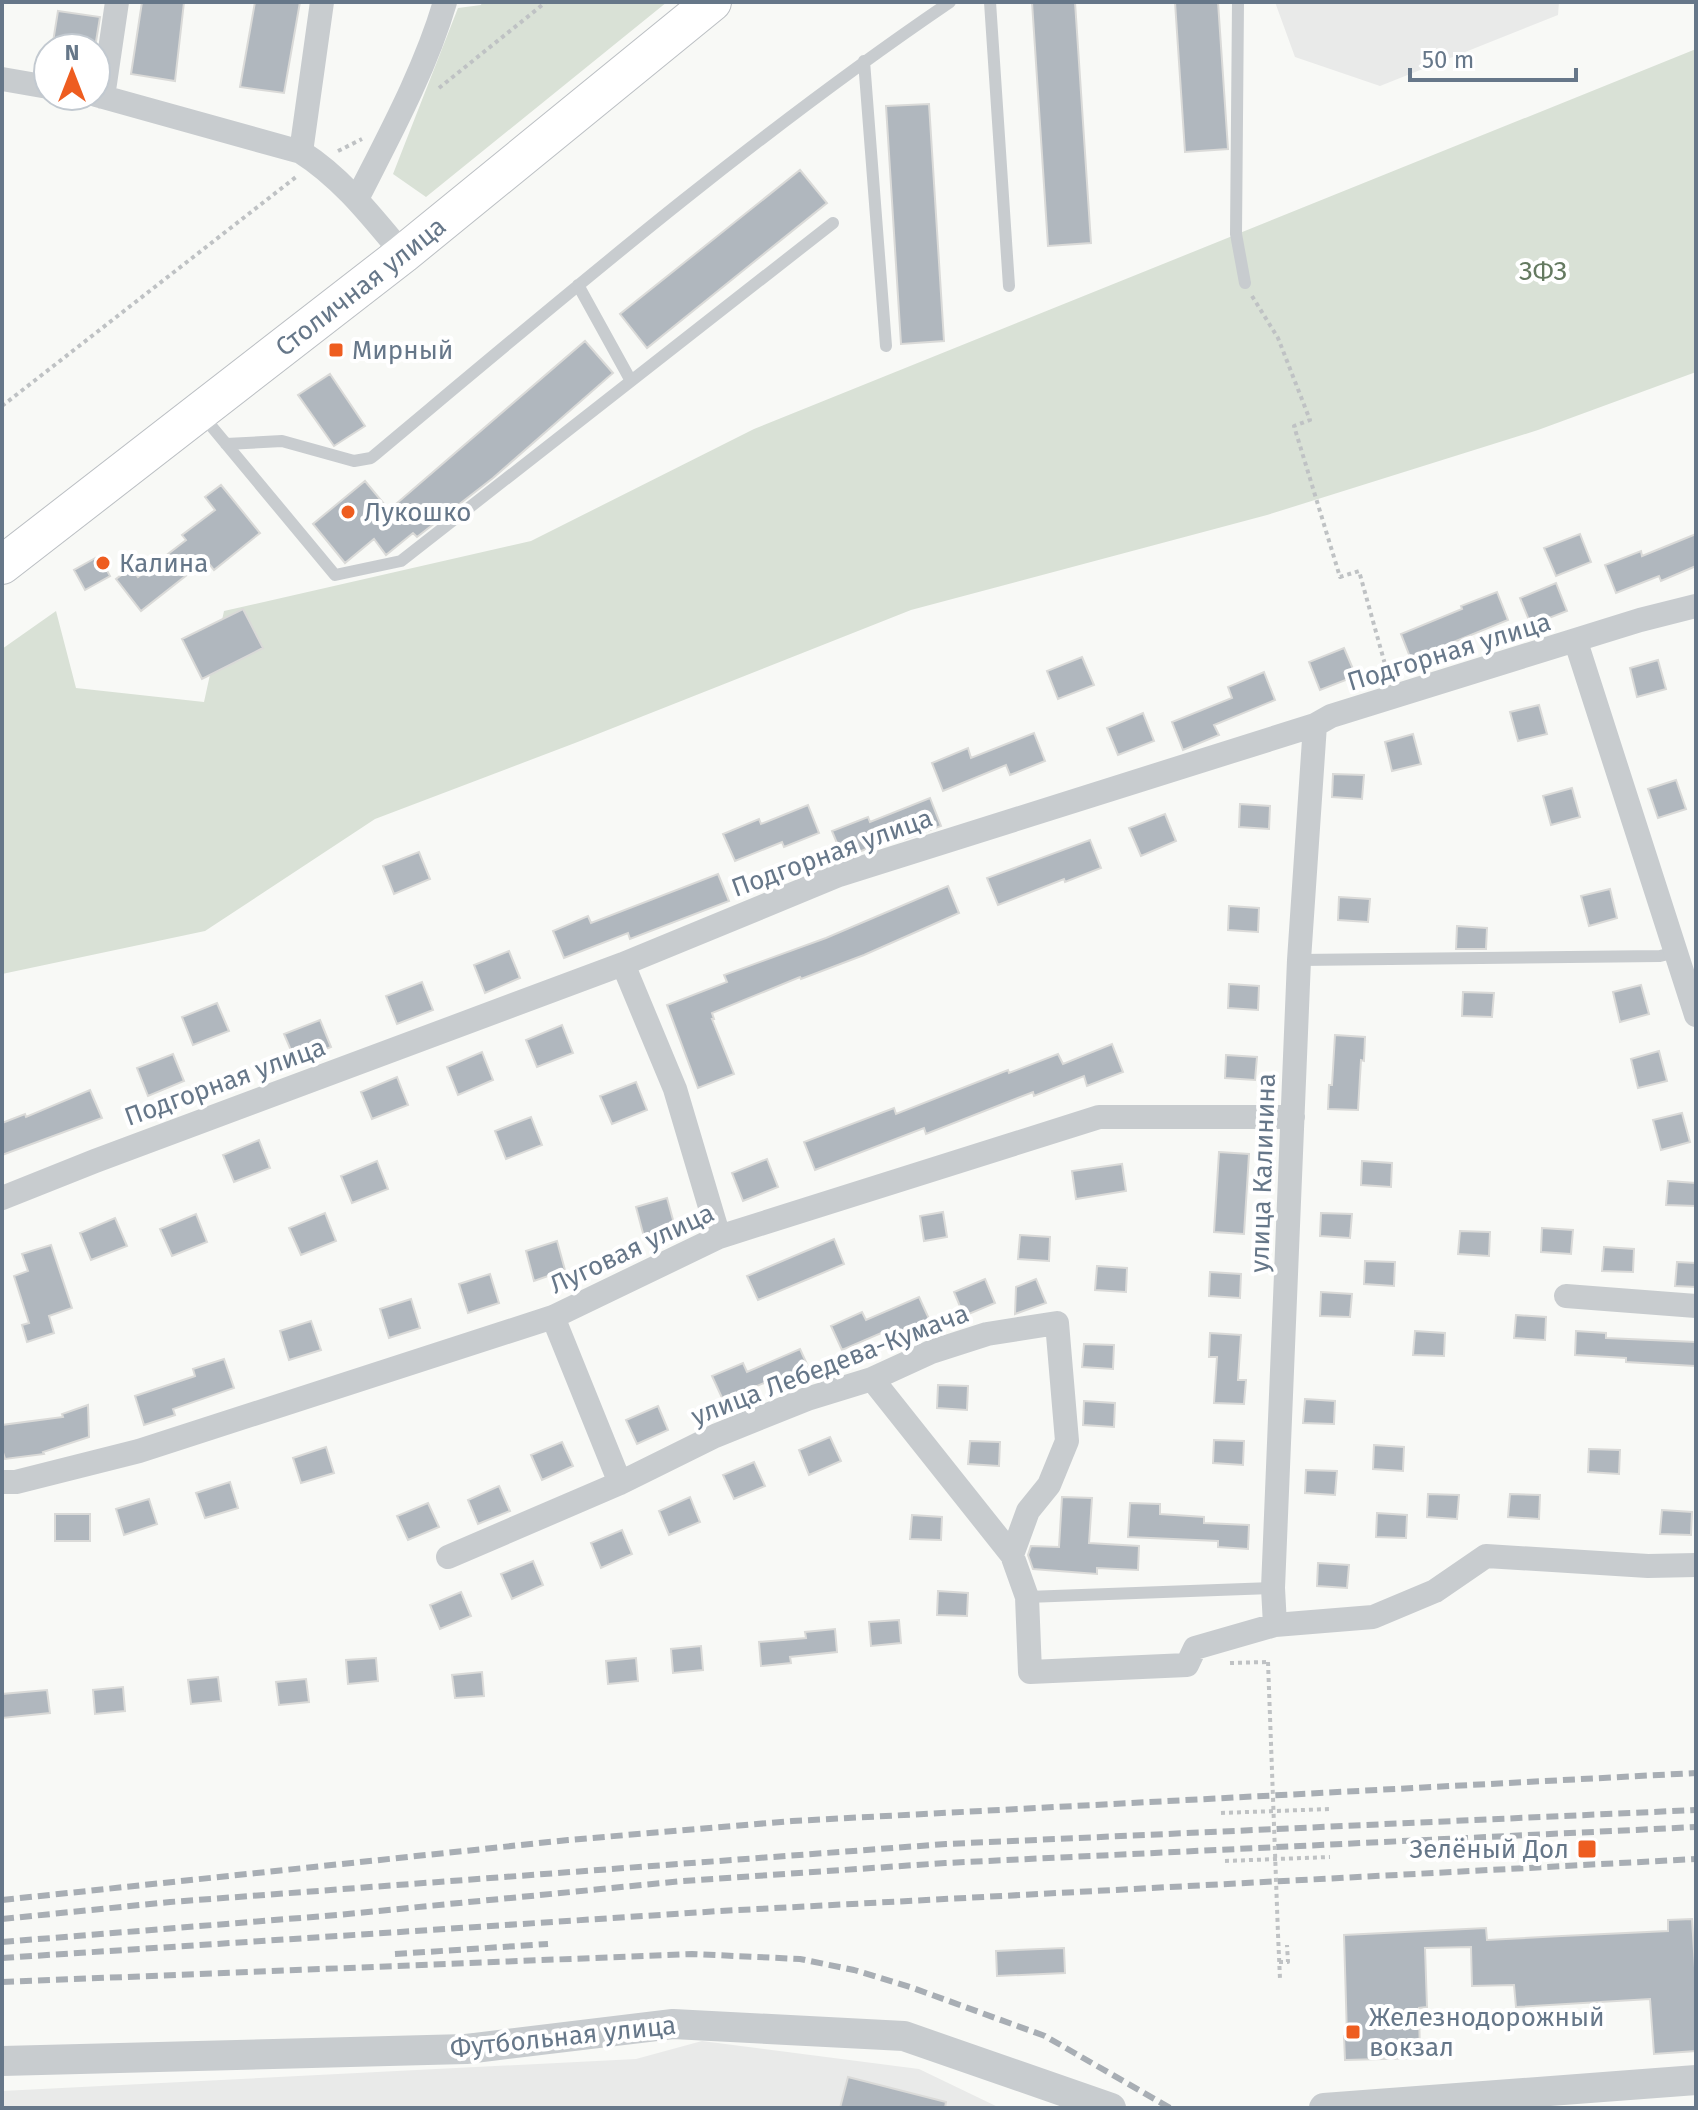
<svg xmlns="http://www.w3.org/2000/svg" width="1698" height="2110" font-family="'Fira Sans',sans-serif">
	<rect width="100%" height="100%" fill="#f8f9f6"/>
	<path fill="#e9eae9" d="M1275,2H1559L1558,15L1380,86L1295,57Z
		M702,2041L919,2069L1000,2108H2V2091L636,2059Z"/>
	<path fill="#d9e1d6" d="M482,2H667L426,197L393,174L458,8L481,5Z
		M1696,49V372L1538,430L1267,515L911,610L575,743L375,819L205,931L2,974V649L56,611L76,688L204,702L224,611L531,541L754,429Z"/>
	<path fill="#b0b7be" stroke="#dadad8" stroke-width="2" d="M142,2H184L175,81L131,74Z
		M255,2H300L284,93L240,87Z
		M1032,2H1075L1091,243L1048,246Z
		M1175,2H1218L1228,149L1185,152Z
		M58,11L100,17L95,48H52Z
		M929,104L944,341L901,344L886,106Z
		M800,170L827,203L647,348L620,314Z
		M585,341L613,373L493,478L417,537L413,533L386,555L374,539L345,563L313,524L365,481L389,510Z
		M330,374L365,426L334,446L298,395Z
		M221,485L260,533L214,570L206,560L141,611L116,579L131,568L138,577L186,540L182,535L215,510L205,497Z
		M1580,534L1591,562L1556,576L1544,548Z
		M1696,534V566L1661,581L1659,576L1616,593L1605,565L1641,551L1642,556Z
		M99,556L110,576L85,590L74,570Z
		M1556,583L1567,611L1531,625L1520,598Z
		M1497,592L1508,620L1446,645L1448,648L1412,662L1401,634L1462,609L1461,606Z
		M243,609L263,648L202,679L182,639Z
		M1344,648L1356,676L1320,690L1309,662Z
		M1082,657L1094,685L1058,699L1047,671Z
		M1658,660L1666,689L1637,697L1630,668Z
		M1264,672L1275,700L1214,725L1219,735L1183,750L1172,722L1232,698L1228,687Z
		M1539,705L1547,734L1518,741L1510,712Z
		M1143,713L1154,741L1118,755L1107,728Z
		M1034,733L1045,761L1010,775L1006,765L943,791L932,763L968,748L971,758Z
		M1413,734L1421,764L1392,771L1385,742Z
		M1333,774L1364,775L1362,799L1332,797Z
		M1676,780L1686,809L1658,818L1648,789Z
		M1572,788L1580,817L1551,825L1543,796Z
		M930,798L941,826L905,839L903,835L843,858L832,831L868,817L870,822Z
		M1240,804L1270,806L1269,829L1239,827Z
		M808,805L819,833L784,847L782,842L735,861L723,834L759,819L761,824Z
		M1165,814L1176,841L1141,856L1129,828Z
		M1090,840L1101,868L1065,882L1064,879L998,905L987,878Z
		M419,852L430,879L394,894L383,866Z
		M718,874L729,901L630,939L628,933L564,958L553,931L588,916L591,923Z
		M948,886L959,913L864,955L801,979L800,977L712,1013L714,1019H712L734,1074L698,1088L667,1005L727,982L724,975L826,938Z
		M1610,889L1617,918L1589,926L1581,896Z
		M1339,897L1370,899L1368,922L1338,920Z
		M1229,906L1259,908L1258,932L1228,930Z
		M1457,926L1487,928L1486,949H1456Z
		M509,951L520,978L485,993L474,965Z
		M422,982L433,1010L397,1024L386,996Z
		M1229,984L1259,986L1258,1010L1228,1008Z
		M1641,985L1649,1014L1620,1022L1613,992Z
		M1463,992L1494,993L1492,1017L1462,1016Z
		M217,1003L229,1031L193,1045L182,1017Z
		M320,1020L331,1047L296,1062L284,1034Z
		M562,1025L573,1053L537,1067L526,1040Z
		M1335,1035L1365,1037L1364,1061L1361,1060L1358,1110L1328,1109L1329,1085H1332Z
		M1112,1044L1123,1072L1087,1086L1084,1076L1034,1096L1033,1092L926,1134L924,1128L815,1170L804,1142L894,1108L896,1114L1008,1070L1009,1073L1058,1054L1063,1064Z
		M1659,1051L1667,1081L1638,1088L1631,1059Z
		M482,1052L493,1080L458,1095L447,1067Z
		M173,1054L184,1081L148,1096L137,1068Z
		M1226,1055L1257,1057L1255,1080L1225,1078Z
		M397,1077L408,1105L372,1119L361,1092Z
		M636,1082L647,1110L612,1124L600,1096Z
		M90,1090L102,1118L2,1155V1123L25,1114L26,1117Z
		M1682,1113L1690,1142L1661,1150L1653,1120Z
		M531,1117L542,1145L506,1159L495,1131Z
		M259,1140L270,1168L234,1182L223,1155Z
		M1219,1152L1249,1154L1244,1234L1214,1232Z
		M767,1159L778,1187L743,1201L732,1173Z
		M377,1161L388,1189L352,1203L341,1176Z
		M1362,1161L1392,1163L1391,1187L1361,1185Z
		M1122,1164L1126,1191L1076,1199L1072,1171Z
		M1668,1181L1696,1183V1206L1666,1205Z
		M667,1198L675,1227L644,1237L636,1207Z
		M943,1212L947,1237L924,1241L920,1216Z
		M325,1213L336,1241L301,1255L289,1228Z
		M1321,1213L1352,1214L1350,1238L1320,1236Z
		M196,1214L207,1242L172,1256L160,1229Z
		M115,1218L127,1246L91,1260L80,1233Z
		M1542,1228L1573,1230L1571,1254L1541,1252Z
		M1460,1231L1490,1232L1489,1256L1458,1254Z
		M1020,1235L1050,1237L1049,1261L1018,1259Z
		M834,1239L844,1264L758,1300L747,1276Z
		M557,1241L565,1270L534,1281L526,1251Z
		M51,1245L72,1308L49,1316L54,1333L27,1342L22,1325L29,1323L14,1276L28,1271L22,1254Z
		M1604,1247L1634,1249L1633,1272L1602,1271Z
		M1365,1261L1395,1262L1394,1286L1364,1284Z
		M1677,1262L1696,1263V1287L1675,1286Z
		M1097,1266L1127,1268L1126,1292L1095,1290Z
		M1210,1272L1241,1274L1240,1298L1209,1296Z
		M490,1274L499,1303L468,1313L459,1284Z
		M985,1279L995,1303L964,1316L954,1292Z
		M1036,1279L1046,1303L1015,1314L1016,1287Z
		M1321,1292L1352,1294L1350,1317L1320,1316Z
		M919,1297L930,1321L898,1335L895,1327L842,1350L831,1326L862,1312L866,1320Z
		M411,1299L420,1328L389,1338L380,1309Z
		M1516,1315L1546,1317L1545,1340L1514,1338Z
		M311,1321L321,1350L289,1360L280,1331Z
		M1415,1331L1445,1333L1444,1356L1413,1355Z
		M1576,1331L1606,1333V1338L1696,1342L1695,1366L1626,1362V1358L1575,1355Z
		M1210,1333L1241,1335L1238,1380H1246L1244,1404L1214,1403L1217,1357H1209Z
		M1084,1344L1114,1345L1113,1369L1082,1367Z
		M800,1349L811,1373L779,1387L776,1378L723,1400L712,1376L743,1363L747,1372Z
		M224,1359L234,1388L173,1409L175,1415L144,1425L135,1396L195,1376L193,1369Z
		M938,1385L968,1386L967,1410L937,1408Z
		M1305,1399L1335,1401L1334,1424L1303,1423Z
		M1084,1401L1115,1403L1114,1427L1083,1425Z
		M88,1405L89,1437L43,1452L44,1454L5,1459L2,1449V1425L63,1417L62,1414Z
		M658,1406L668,1430L637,1444L626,1420Z
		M830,1437L841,1461L809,1475L799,1450Z
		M1214,1440L1244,1441L1243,1465L1213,1463Z
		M970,1441L1000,1442L999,1466L968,1464Z
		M562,1442L573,1466L542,1480L531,1455Z
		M1374,1445L1404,1447L1403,1471L1373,1469Z
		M326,1447L334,1473L301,1483L293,1458Z
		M1589,1449L1620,1450L1619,1474L1588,1472Z
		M754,1462L765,1486L734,1499L723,1475Z
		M1306,1470L1337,1471L1335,1495L1305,1493Z
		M230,1482L238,1508L205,1518L196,1493Z
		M499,1486L510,1511L478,1524L468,1500Z
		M1428,1494L1459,1495L1457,1519L1427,1517Z
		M1510,1494L1540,1495L1539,1519L1508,1517Z
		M690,1497L700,1522L669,1535L659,1511Z
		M1062,1497L1092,1498L1089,1543L1139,1546L1138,1570L1097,1568V1574L1033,1569L1028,1555L1031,1546L1059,1547Z
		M149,1499L157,1524L124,1535L116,1509Z
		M428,1503L439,1527L408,1540L397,1516Z
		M1130,1503L1160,1504V1514L1204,1517V1523L1249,1525L1248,1549L1218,1547V1541L1128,1537Z
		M1662,1510L1692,1512L1691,1535L1660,1534Z
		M1377,1513L1407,1515L1406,1538L1376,1537Z
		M55,1514H90V1541H55Z
		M912,1515L942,1517L941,1540L910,1539Z
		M622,1530L632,1554L601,1568L591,1543Z
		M533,1561L543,1585L512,1599L501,1574Z
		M1318,1563L1349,1565L1347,1588L1317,1586Z
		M938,1591L968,1593L967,1616L937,1615Z
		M461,1592L471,1616L440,1629L430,1605Z
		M899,1620L901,1643L871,1646L869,1622Z
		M835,1629L837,1652L790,1657L791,1663L761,1666L759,1642L806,1638L805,1632Z
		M701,1646L703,1670L673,1673L671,1649Z
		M376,1658L378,1681L348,1684L346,1660Z
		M636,1658L638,1681L608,1684L606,1661Z
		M482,1672L484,1696L455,1698L452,1675Z
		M218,1677L221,1701L191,1704L188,1680Z
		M306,1679L309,1702L279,1705L276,1682Z
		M123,1687L125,1711L95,1714L93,1690Z
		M47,1690L50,1713L2,1718V1694Z
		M1692,1919L1696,1984V2051L1654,2054L1650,1999L1516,2007L1514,1985L1472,1986L1471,1947L1425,1948L1427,2007L1419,2008L1420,2058L1345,2060L1344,2036H1347L1344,1935L1486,1928L1487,1940L1562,1936L1668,1931V1920Z
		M1064,1948L1065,1973L997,1976L996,1951Z
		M848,2077L946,2102L945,2108H840Z"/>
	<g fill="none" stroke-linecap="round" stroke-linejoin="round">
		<defs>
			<g id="primary">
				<path id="s1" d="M2,565L403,254L712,2"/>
			</g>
		</defs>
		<use href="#primary" stroke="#bbbfc3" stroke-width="40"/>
		<path stroke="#bfc2c4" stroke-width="4" stroke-dasharray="4 4" stroke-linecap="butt" d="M439,88L546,2
			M338,151L362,139
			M1252,296L1278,338L1310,420L1294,426L1340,577L1359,571L1388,675
			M2,406L296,177
			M1230,1663L1268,1662
			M1221,1813L1330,1809
			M1225,1861L1330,1857
			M1278,1934L1280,1979
			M1279,1962H1288L1287,1945"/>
		<path stroke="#c8cccf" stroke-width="12" d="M990,2L1009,286
			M1238,2L1236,234L1245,283
			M864,61L886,346
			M578,285L631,381
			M202,415L335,575L401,561L833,223
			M226,444L282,441L354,461L371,458C559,301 747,140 950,2
			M1299,960L1660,956L1676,952
			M1027,1597L1273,1588"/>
		<path stroke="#c8cccf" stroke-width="24" d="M2,79L48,87
			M96,95L301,152C342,178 372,217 403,254
			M103,97L117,2
			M301,152L322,2
			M357,199C389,136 425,70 445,2
			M1576,642L1696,1015
			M623,964L675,1089L719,1237
			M2,1198L95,1161L623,964L839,875L1315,725L1331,716L1640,620L1696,606
			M1566,1296L1696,1306
			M553,1317L620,1483
			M872,1379L1012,1555L1027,1597L1030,1672L1187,1665L1195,1648L1275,1625L1373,1617L1435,1591L1486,1556L1648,1566L1696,1565
			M2,1482H16L139,1451L553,1317L719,1237L1099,1117H1293
			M448,1557L620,1483L715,1436L807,1399L872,1379L931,1352L987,1334L1057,1323L1067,1441L1049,1485L1028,1511L1012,1555
			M1275,1625L1273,1588L1299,960L1315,725"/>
		<path stroke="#c8cccf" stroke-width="30" d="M2,2061L466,2049L673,2024L904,2036L1111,2108
			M1324,2108L1696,2080"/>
		<use href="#primary" stroke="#fff" stroke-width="38"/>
		<path stroke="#a8aeb4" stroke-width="6" stroke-dasharray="12 6" stroke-linecap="butt" d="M2,1900L568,1840L792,1821L1696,1773
			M2,1919L170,1902L946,1844L1696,1810
			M2,1942L337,1915L683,1881L945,1863L1696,1827
			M395,1954L548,1944
			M2,1958L720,1911L1696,1859
			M2,1982L692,1954L800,1959L854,1970L913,1988L1045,2036L1170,2108"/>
		<path stroke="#bfc2c4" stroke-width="4" stroke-dasharray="4 4" stroke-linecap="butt" d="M1268,1662L1278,1934"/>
	</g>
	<g fill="#ee5d20" stroke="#fff" stroke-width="3">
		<rect x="328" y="342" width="16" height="16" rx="4"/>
		<circle cx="348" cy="512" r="8"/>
		<circle cx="103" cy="563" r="8"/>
		<rect x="1577" y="1839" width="20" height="20" rx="4"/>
		<rect x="1345" y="2024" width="16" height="16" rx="4"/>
	</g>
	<g text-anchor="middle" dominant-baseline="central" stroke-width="8" stroke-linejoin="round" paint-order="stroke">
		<g font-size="26" fill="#657a61" stroke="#fff">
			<text x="1543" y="271">ЗФЗ</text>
		</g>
		<g font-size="26" fill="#667789" stroke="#fff">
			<text stroke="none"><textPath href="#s1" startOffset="454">Столичная улица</textPath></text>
			<text transform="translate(1449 652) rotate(-17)">Подгорная улица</text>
			<text transform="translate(832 853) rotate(-20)">Подгорная улица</text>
			<text transform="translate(225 1082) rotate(-20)">Подгорная улица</text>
			<text transform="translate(1263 1173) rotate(-88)">улица Калинина</text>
			<text transform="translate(632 1249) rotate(-25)">Луговая улица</text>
			<text transform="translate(830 1365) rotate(-21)">улица Лебедева-Кумача</text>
			<text transform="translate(563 2037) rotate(-6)">Футбольная улица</text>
		</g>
		<g font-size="26" fill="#667789" stroke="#fff" text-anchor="start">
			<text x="352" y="350">Мирный</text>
			<text x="364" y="512">Лукошко</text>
			<text x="119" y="563">Калина</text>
			<text x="1569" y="1849" text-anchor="end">Зелёный Дол</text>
			<text x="1369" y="2017">Железнодорожный<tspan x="1369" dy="30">вокзал</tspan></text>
		</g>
	</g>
	<rect width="1698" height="2110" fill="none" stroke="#667789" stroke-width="8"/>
	<g transform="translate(72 72)"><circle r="38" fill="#ffffff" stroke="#c2c9d0" stroke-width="2"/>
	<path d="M0-6L14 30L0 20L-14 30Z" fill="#ee5d20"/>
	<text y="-12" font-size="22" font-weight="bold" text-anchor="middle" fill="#667789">N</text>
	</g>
	<path d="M1410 68v12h166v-12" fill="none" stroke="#667789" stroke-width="4"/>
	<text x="1422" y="68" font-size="24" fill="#667789" stroke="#ffffff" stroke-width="6" paint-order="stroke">50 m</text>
</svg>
